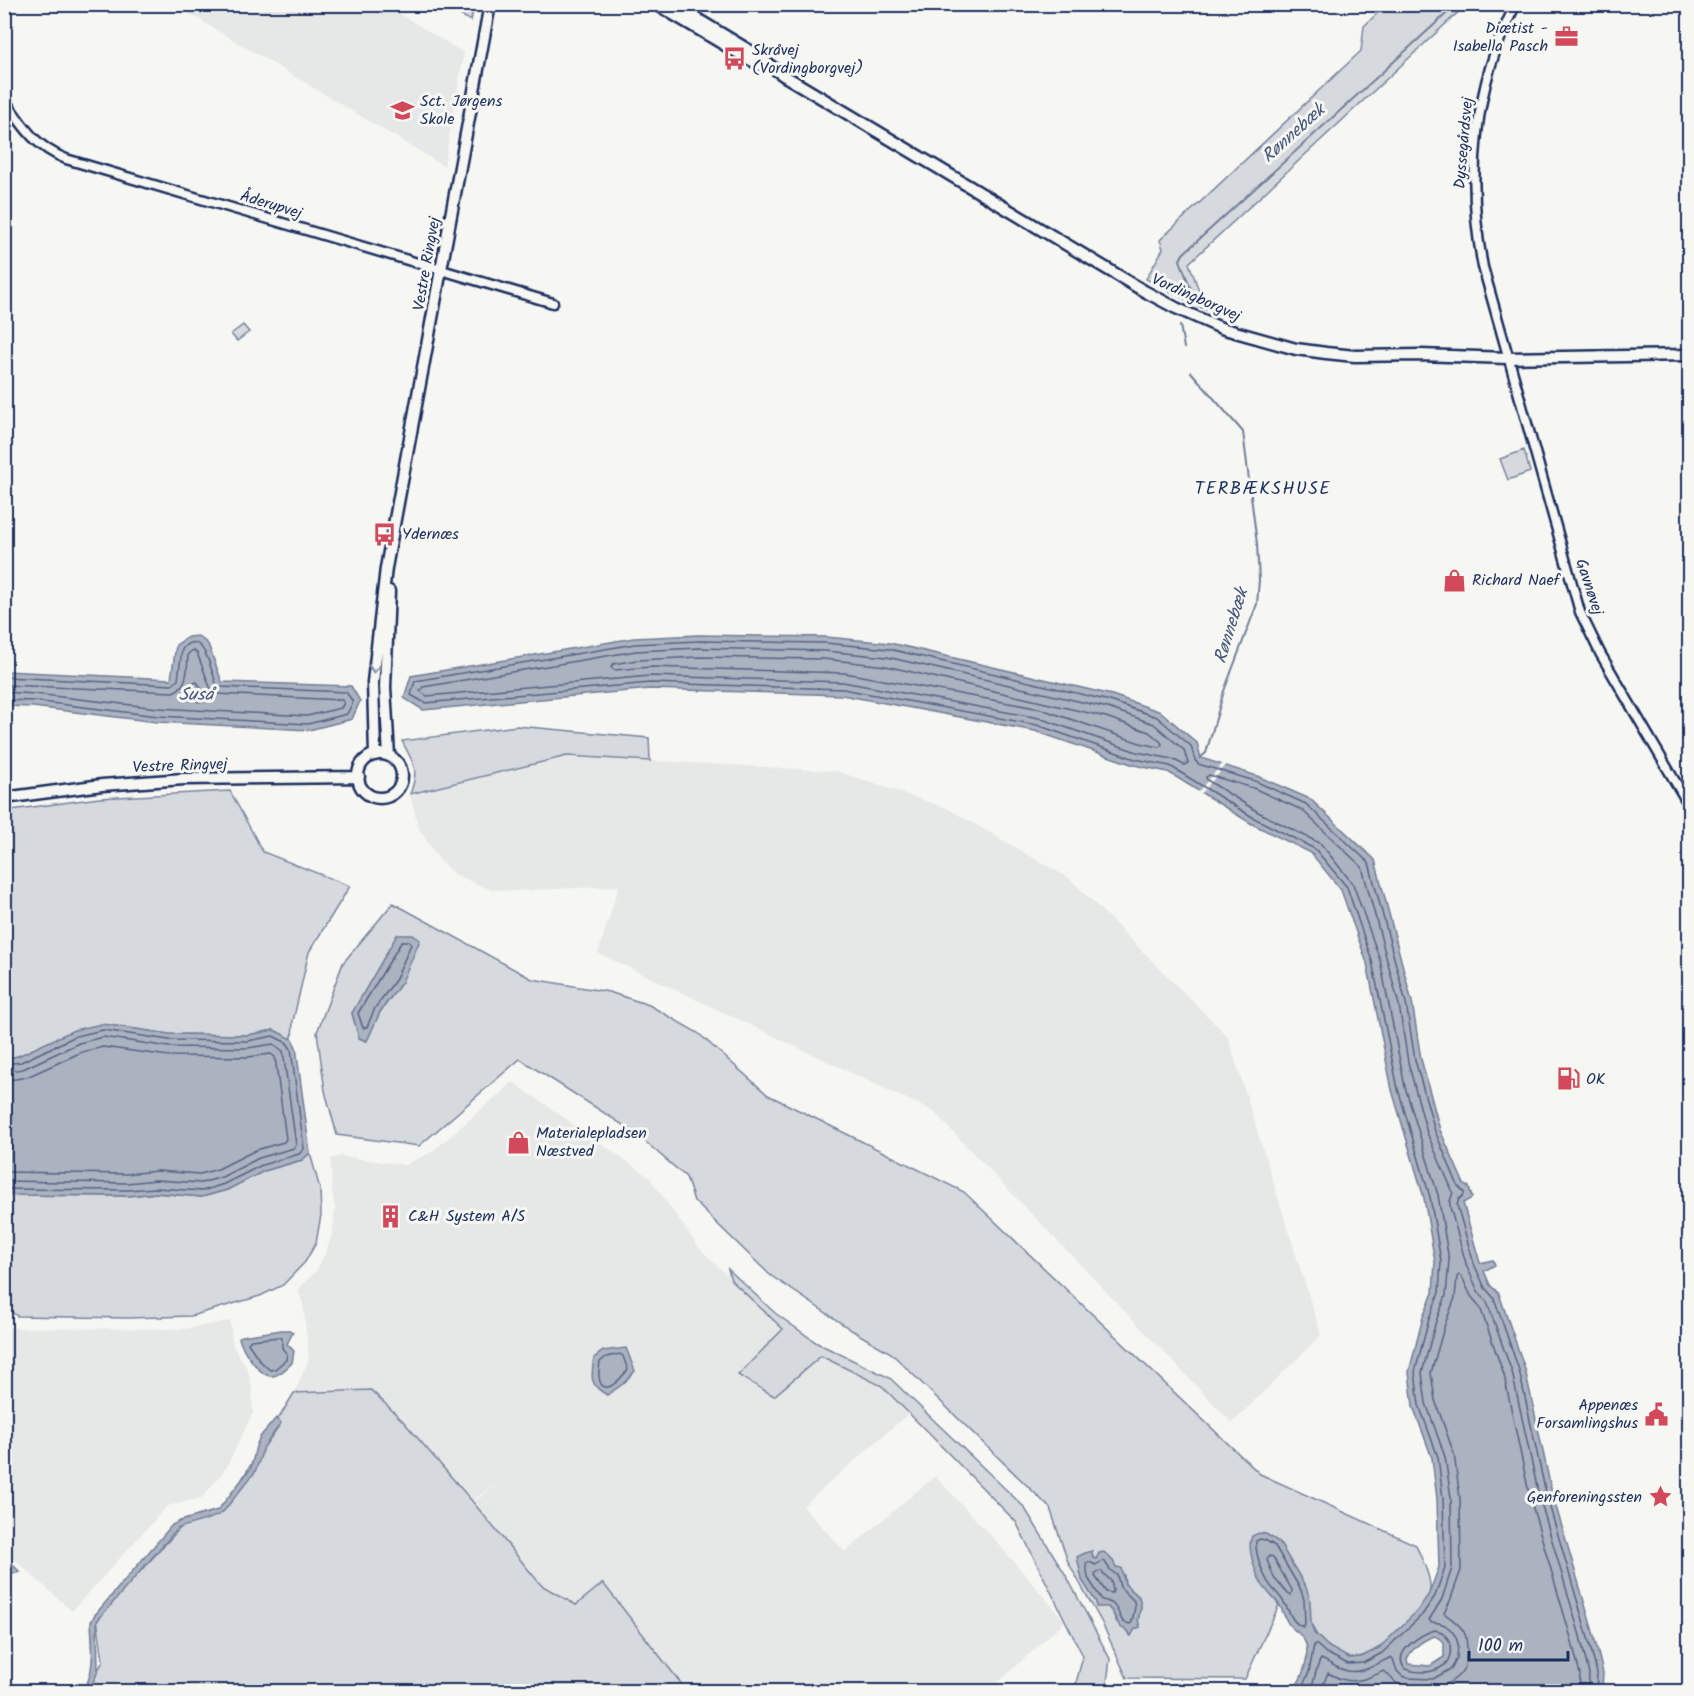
<svg xmlns="http://www.w3.org/2000/svg" width="1694" height="1696" font-family="Kalam,sans-serif">
	<rect width="100%" height="100%" fill="#f6f6f2"/>
	<filter id="ink" filterUnits="userSpaceOnUse"><feTurbulence type="fractalNoise" baseFrequency=".0167" numOctaves="2"/><feDisplacementMap in="SourceGraphic" scale="12" xChannelSelector="R" yChannelSelector="G"/><feConvolveMatrix kernelMatrix="1 2 1 2 8 2 1 2 1" color-interpolation-filters="sRGB"/></filter>
	<g filter="url(#ink)">
		<path fill="#e6e7e7" d="M175,5H385L464,53L444,166Z
			M567,756L836,771L947,808L1070,879L1228,1037L1321,1335L1232,1423L934,1112L598,953L619,886L512,891L489,889L454,874L441,862L419,829L410,794Z
			M513,1082L649,1177L699,1248L783,1329L739,1375L774,1396L821,1356L882,1386L909,1413L803,1506L845,1552L935,1476L994,1539L1065,1621L989,1691H687L603,1584L576,1605L541,1585L473,1503L499,1482L472,1501L403,1421L371,1390L294,1393L309,1359L303,1304L298,1290L316,1271L325,1254L333,1232L335,1209L332,1189L331,1159L340,1156L405,1165L432,1152Z
			M230,1321L233,1346L248,1370L252,1387L253,1413L226,1468L202,1498L167,1506L72,1611L5,1551V1328L184,1329Z"/>
		<path fill="#d6d9dd" stroke="#78849e" stroke-width="1.5" fill-rule="evenodd" d="M1387,4L1466,5L1189,263L1206,310L1146,279L1163,249L1160,240L1361,51L1364,26Z
			M443,5H474L471,21Z
			M243,325L249,332L237,341L231,334Z
			M1524,450L1530,472L1508,480L1500,459Z
			M517,726L649,738L650,761L567,756L410,794C420,768 413,763 402,741Z
			M230,791L263,852L350,886L309,952L293,1021L292,1039L274,1030L248,1035L169,1034L102,1024L18,1056L5,1059L4,811L99,798Z
			M393,903L532,979L609,992L649,1005L698,1033L768,1095L964,1192L1260,1474L1416,1545C1421,1558 1434,1581 1429,1594C1425,1606 1390,1641 1378,1648C1371,1653 1361,1657 1353,1658C1345,1658 1334,1651 1328,1646C1317,1638 1311,1629 1310,1615L1262,1583L1279,1605L1245,1679L1127,1678L1102,1623L1068,1562L1050,1508L891,1353L853,1331L770,1275L694,1201L686,1177L634,1132L520,1059L419,1146L337,1135L325,1091L317,1032L343,963ZM397,935L402,982L380,1012L366,1041L359,1038L352,1013ZM1092,1552L1093,1558L1116,1567L1124,1575L1125,1584L1139,1597L1141,1607L1138,1621L1139,1627L1135,1629L1130,1635L1128,1631L1116,1621L1113,1613L1108,1607L1096,1602L1082,1580Z
			M310,1153L320,1189L321,1215L316,1243L305,1262L283,1285L260,1296L191,1316L128,1318L17,1316L12,1312L5,1293V1195L128,1196L156,1193L202,1197L227,1190L264,1171L302,1160Z
			M728,1269L775,1313L817,1343L890,1378L1024,1507L1067,1577L1110,1659L1106,1691H1074L1083,1656L1016,1522L882,1386L821,1356L774,1396L738,1375L783,1329L731,1280Z
			M371,1390L403,1421L472,1501L541,1585L576,1605L603,1583L687,1691L86,1692L103,1661L97,1618L184,1524L224,1509L294,1393Z"/>
		<path fill="#abb2c0" stroke="#717e99" stroke-width="1.5" fill-rule="evenodd" d="M699,635L826,637L890,643L1112,695L1161,712L1197,743L1201,758L1257,776L1310,799L1375,860L1412,1002L1421,1059L1440,1130L1464,1184L1469,1187L1472,1198L1463,1203L1480,1263L1493,1260L1495,1265L1484,1271L1490,1285L1499,1294L1525,1369L1552,1493L1593,1632L1603,1673L1602,1691H1292C1302,1681 1312,1653 1304,1640C1301,1634 1295,1631 1291,1627C1285,1621 1284,1613 1280,1606C1275,1598 1267,1593 1262,1584C1256,1574 1246,1547 1252,1536L1259,1533L1266,1534L1279,1542L1306,1587L1310,1599L1311,1623L1314,1633L1329,1647L1349,1658L1361,1657L1379,1648L1417,1611L1429,1594L1439,1567L1437,1499L1432,1458L1413,1406L1409,1372L1423,1317L1433,1293L1435,1262L1424,1198L1392,1090L1367,963L1341,890L1311,853L1252,824L1168,772L1134,765L1035,731L842,695L650,689L423,710L404,698L411,676L634,638ZM1435,1636L1444,1642V1657L1430,1666L1408,1664L1407,1659C1412,1648 1424,1639 1435,1636Z
			M198,636L208,644L222,682L351,686L360,701L352,719L309,730L157,722L33,707L5,706V671L171,679L176,645L188,637Z
			M397,935H413L420,940L402,982L380,1012L367,1041L359,1038L352,1013Z
			M102,1024L169,1034L248,1035L274,1030L292,1039L296,1047L310,1153L302,1160L264,1171L227,1190L202,1197L156,1193L128,1196L5,1195V1059L18,1056L74,1030Z
			M282,1330H289L293,1332L287,1344L294,1351L292,1363C287,1368 279,1376 272,1376C260,1377 242,1349 239,1338L242,1336Z
			M626,1348L635,1371L623,1384L607,1395C589,1385 591,1377 594,1358L603,1351Z
			M276,1418L281,1423L264,1447L255,1472L223,1512C212,1521 190,1523 177,1529L97,1621L98,1671L89,1691H83C96,1671 92,1645 91,1622L94,1616L172,1525L180,1521L218,1510L251,1468L256,1446L260,1437Z
			M1092,1551L1093,1558L1096,1559L1099,1553L1104,1552L1113,1561L1116,1567L1121,1568L1125,1584L1139,1597L1141,1607L1138,1620L1140,1627L1135,1629L1131,1636L1128,1631L1120,1627L1113,1613L1108,1607H1096V1602L1082,1580L1077,1557L1085,1553Z
			M5,1557L20,1572L5,1576Z"/>
		<path fill="#f6f6f2" d="M1224,762L1228,763L1200,795L1197,793Z"/>
		<g fill="none" stroke-linecap="round" stroke-linejoin="round">
			<path stroke="#556385" stroke-width="1.5" d="M699,648L825,651L887,657L1108,708L1154,724L1184,750L1188,763L1184,765L1172,759L1137,752L1039,718L843,682L650,676L427,696L420,691L423,687L636,651Z
				M699,657L824,659L886,666L1106,717L1149,732L1161,742L1162,745L1159,747L1140,743L1041,709L845,673L651,667L614,670L611,667L613,664L637,660Z
				M4,677L172,685L178,680L182,649C183,648 188,643 190,643C205,638 212,673 216,683L220,687L346,692L353,702L347,714L308,724L158,716L34,701L4,700
				M197,682L206,697V700L204,702L187,700L186,696L194,683Z
				M4,685L173,692C189,686 187,668 188,654L193,650L197,653L210,687L217,694L342,700L344,703L341,708L307,716L158,708L35,694L4,692
				M402,941H409L411,944L396,979L375,1008L367,1027L363,1028L358,1013Z
				M4,1064L21,1062L76,1036L103,1030L169,1040L248,1041L273,1036L287,1043L291,1049L304,1149L299,1154L262,1165L224,1184L202,1191L156,1188L127,1190L4,1189
				M4,1072L23,1069L79,1043L103,1037L169,1047L248,1048L273,1044L283,1051L296,1145L294,1148L259,1158L222,1177L201,1183L156,1180L127,1183L4,1181
				M4,1081L27,1077L82,1052L103,1047L169,1056L248,1057L271,1054L275,1057L286,1139L284,1142L256,1150L218,1169L200,1174L157,1171L126,1174L4,1172
				M279,1337L282,1338V1348L287,1354L286,1360L275,1369L270,1370L260,1361L248,1343L251,1340Z
				M620,1354L623,1356L628,1370C623,1375 615,1386 608,1387C596,1389 599,1368 600,1362L606,1357Z
				M1260,1539L1265,1540L1275,1546L1301,1590L1304,1600L1305,1624L1303,1627C1291,1623 1290,1611 1283,1601C1279,1594 1272,1589 1268,1582C1262,1572 1255,1553 1256,1541Z
				M1269,1556L1273,1557L1292,1590L1291,1595L1288,1594L1274,1578L1267,1560Z
				M1102,1561L1105,1562L1111,1571L1117,1575L1120,1587L1134,1601L1135,1607L1132,1622L1130,1624L1123,1622C1116,1610 1118,1603 1102,1600L1088,1578L1086,1563L1089,1562L1096,1565Z
				M1101,1571L1111,1581L1113,1590L1112,1593L1106,1592L1095,1576L1096,1573Z
				M1435,1630L1442,1632L1449,1640C1457,1670 1428,1677 1405,1669C1391,1652 1421,1634 1435,1630Z
				M1300,1692L1309,1672L1314,1645H1317L1326,1653L1348,1664L1363,1663L1382,1653L1422,1615L1435,1596L1445,1567L1443,1499L1438,1457L1419,1405L1415,1372L1429,1319L1439,1293L1441,1261L1430,1197L1398,1089L1372,961L1347,887L1315,849L1254,818L1170,766L1135,759L1037,725L843,689L650,683L425,703L411,695L415,681L635,644L699,641L825,643L889,649L1110,701L1157,717L1191,746L1195,760L1198,764L1255,781L1306,804L1369,863L1406,1003L1415,1060L1435,1131L1458,1186L1464,1192V1195L1459,1199L1457,1205L1474,1264L1485,1288L1494,1298L1519,1370L1546,1494L1587,1634L1597,1673L1596,1692
				M1310,1692C1314,1682 1316,1667 1321,1659C1329,1662 1336,1668 1344,1670C1360,1676 1377,1664 1391,1657L1393,1659L1397,1671L1402,1676L1407,1678L1433,1679L1452,1668L1457,1658L1458,1644L1456,1637L1451,1630L1445,1625L1439,1623L1431,1622L1429,1620L1442,1599L1452,1568L1451,1498L1445,1457L1426,1403L1422,1373L1436,1321L1446,1296L1449,1260L1438,1195L1405,1087L1380,960L1353,884L1321,844L1258,812L1207,780L1206,777L1209,775L1253,788L1302,810L1362,867L1399,1005L1408,1062L1427,1133L1453,1192L1450,1201V1207L1467,1267L1478,1291L1487,1302L1512,1372L1539,1496L1580,1636L1589,1674L1588,1692
				M1320,1692L1328,1673C1332,1675 1336,1677 1341,1679C1356,1684 1371,1677 1384,1671C1390,1675 1393,1683 1401,1685C1422,1693 1452,1689 1464,1668C1467,1662 1466,1656 1467,1650C1467,1643 1467,1638 1464,1632C1459,1623 1451,1619 1444,1613L1450,1601L1461,1570L1460,1498L1454,1454L1435,1400L1431,1373L1445,1324L1455,1298L1457,1277L1459,1275L1462,1277L1471,1296L1480,1307L1504,1375L1530,1498L1571,1638L1580,1674L1579,1692"/>
			<path stroke="#717e99" stroke-width="2" d="M1193,295L1180,260L1183,254L1457,4
				M1180,325L1184,348
				M1191,372L1243,432L1257,544L1259,580L1257,604L1224,691L1206,753L1200,758"/>
			<defs>
				<path id="tertiary" d="M1516,4C1473,85 1466,180 1483,267L1580,612L1600,653L1690,807
					M4,99C23,126 34,146 66,159L553,303"/>
				<path id="primary" d="M656,4L747,58L761,65
					M672,4L750,51L783,75L1144,291L1176,308L1221,328L1296,349L1326,353L1355,356L1420,355L1508,358L1690,355
					M358 776a22 22 0 1 1 44 0a22 22 0 1 1-44 0Z
					M375,755L373,682L386,568L490,4
					M389,756L385,687L389,591
					M4,798L102,785L184,779L359,777"/>
			</defs>
			<use href="#tertiary" stroke="#1b2f5e" stroke-width="13"/>
			<use href="#primary" stroke="#1b2f5e" stroke-width="15"/>
			<use href="#tertiary" stroke="#f6f6f2" stroke-width="8"/>
			<use href="#primary" stroke="#f6f6f2" stroke-width="10"/>
		</g>
		<defs><path id="oneway-chevron" d="M-2-3.5L2.5 0L-2 3.5" fill="none" stroke-width="1.6" stroke-linecap="round" stroke-linejoin="round" transform="scale(1.5)"/></defs>
		<use stroke="#8892a8" href="#oneway-chevron" transform="translate(374 669) rotate(94)"/>
	</g>
	<defs>
		<symbol id="office-bare" viewBox="-9 -9 18 18"><path d="M-6-3h4V-5.5h4V-3h4V5H-6ZM-1-4.5V-3h2v-1.5ZM-6 0V1H6V0Z" fill="#d1495b" stroke="#f6f6f2" stroke-width="2.5" paint-order="stroke"/></symbol>
		<symbol id="bus-bare" viewBox="-9 -9 18 18"><path d="M-5-6H5V4H4V6H2V4H-2V6H-4V4H-5ZM-3.5-4V0h7V-4ZM-3.5 1.2v1.5H-2V1.2ZM2 1.2v1.5H3.5V1.2Z" fill="#d1495b" stroke="#f6f6f2" stroke-width="2.5" paint-order="stroke"/></symbol>
		<symbol id="school-bare" viewBox="-9 -9 18 18"><path d="M0-5L7-2L0 1L-7-2ZM-4 1L0 2.5L4 1V4Q0 6-4 4Z" fill="#d1495b" stroke="#f6f6f2" stroke-width="2.5" paint-order="stroke"/></symbol>
		<symbol id="shop-bare" viewBox="-9 -9 18 18"><path d="M-5-2.5h2.3a2.7 3.5 0 0 1 5.4 0H5L5.5 6h-11ZM-1.5-2.5h3a1.5 2.3 0 0 0-3 0Z" fill="#d1495b" stroke="#f6f6f2" stroke-width="2.5" paint-order="stroke"/></symbol>
		<symbol id="fuel-bare" viewBox="-9 -9 18 18"><path d="M-5.5-6h7V0h2V4h1.3V-2.5L3-4.5l.8-.8L6-3V5H2.5V1h-1V6h-7ZM-4.2-4.7v3.2H.2V-4.7Z" fill="#d1495b" stroke="#f6f6f2" stroke-width="2.5" paint-order="stroke"/></symbol>
		<symbol id="building-bare" viewBox="-9 -9 18 18"><path d="M-4-6H4V6H1V3H-1V6H-4ZM-2.5-4.3h1.7v1.8h-1.7ZM.8-4.3h1.7v1.8H.8ZM-2.5-1h1.7V.8h-1.7ZM.8-1h1.7V.8H.8Z" fill="#d1495b" stroke="#f6f6f2" stroke-width="2.5" paint-order="stroke"/></symbol>
		<symbol id="civic-bare" viewBox="-9 -9 18 18"><path d="M-.6-6.5H3V-4.5H.6V-3L4-1V1h2V6H-6V1h2V-1L-.6-3ZM-1.2 2.5V6h2.4V2.5Z" fill="#d1495b" stroke="#f6f6f2" stroke-width="2.5" paint-order="stroke"/></symbol>
		<symbol id="sight-bare" viewBox="-9 -9 18 18"><path d="M0-6L1.8-2.2L6-1.7L2.9 1.2L3.7 5.4L0 3.3L-3.7 5.4L-2.9 1.2L-6-1.7L-1.8-2.2Z" fill="#d1495b" stroke="#f6f6f2" stroke-width="2.5" paint-order="stroke"/></symbol>
	</defs>
	<g fill-rule="evenodd">
		<use href="#office-bare" x="1550" y="20" width="33" height="33"/>
		<use href="#bus-bare" x="718" y="42" width="33" height="33"/>
		<use href="#school-bare" x="386" y="94" width="33" height="33"/>
		<use href="#bus-bare" x="368" y="518" width="33" height="33"/>
		<use href="#shop-bare" x="1438" y="564" width="33" height="33"/>
		<use href="#fuel-bare" x="1552" y="1062" width="33" height="33"/>
		<use href="#shop-bare" x="502" y="1126" width="33" height="33"/>
		<use href="#building-bare" x="374" y="1200" width="33" height="33"/>
		<use href="#civic-bare" x="1640" y="1398" width="33" height="33"/>
		<use href="#sight-bare" x="1644" y="1480" width="33" height="33"/>
	</g>
	<g text-anchor="middle" dominant-baseline="central" stroke-width="6" stroke-linejoin="round" paint-order="stroke">
		<g font-size="16" fill="#1b2f5e" stroke="#f6f6f2" text-anchor="start">
			<text x="1548" y="28" text-anchor="end">Diætist -<tspan x="1548" dy="18">Isabella Pasch</tspan></text>
			<text x="752" y="50">Skråvej<tspan x="752" dy="18">(Vordingborgvej)</tspan></text>
			<text x="420" y="101">Sct. Jørgens<tspan x="420" dy="18">Skole</tspan></text>
			<text x="402" y="534">Ydernæs</text>
			<text x="1472" y="580">Richard Naef</text>
			<text x="1586" y="1079">OK</text>
			<text x="536" y="1133">Materialepladsen<tspan x="536" dy="18">Næstved</tspan></text>
			<text x="408" y="1216">C&amp;H System A/S</text>
			<text x="1638" y="1405" text-anchor="end">Appenæs<tspan x="1638" dy="18">Forsamlingshus</tspan></text>
			<text x="1642" y="1497" text-anchor="end">Genforeningssten</text>
		</g>
		<g font-size="16" fill="#1b2f5e" stroke="#f6f6f2">
			<text transform="translate(1464 143) rotate(-85)">Dyssegårdsvej</text>
			<text transform="translate(271 205) rotate(17)">Åderupvej</text>
			<text transform="translate(427 264) rotate(-80)">Vestre Ringvej</text>
			<text transform="translate(1196 298) rotate(24)">Vordingborgvej</text>
			<text transform="translate(1589 587) rotate(72)">Gavnøvej</text>
			<text transform="translate(180 766) rotate(-2)">Vestre Ringvej</text>
		</g>
		<g font-size="18" font-style="italic" fill="#46567b" stroke="#f6f6f2">
			<text transform="translate(1294 134) rotate(-42)">Rønnebæk</text>
			<text transform="translate(1232 626) rotate(-73)">Rønnebæk</text>
			<text x="196" y="695">Suså</text>
		</g>
		<g font-size="18" letter-spacing="1.5" fill="#1b2f5e" stroke="#f6f6f2">
			<text x="1263" y="489">TERBÆKSHUSE</text>
		</g>
	</g>
	<rect width="1694" height="1696" fill="none" stroke="#f6f6f2" stroke-width="24"/>
	<rect x="12" y="12" width="1670" height="1672" fill="none" stroke="#1b2f5e" stroke-width="2" filter="url(#ink)"/>
	<path d="M1469 1651v9h99v-9" fill="none" stroke="#1b2f5e" stroke-width="3"/>
	<text x="1478" y="1651" font-size="18" fill="#1b2f5e" stroke="#f6f6f2" stroke-width="4.5" paint-order="stroke">100 m</text>
</svg>
